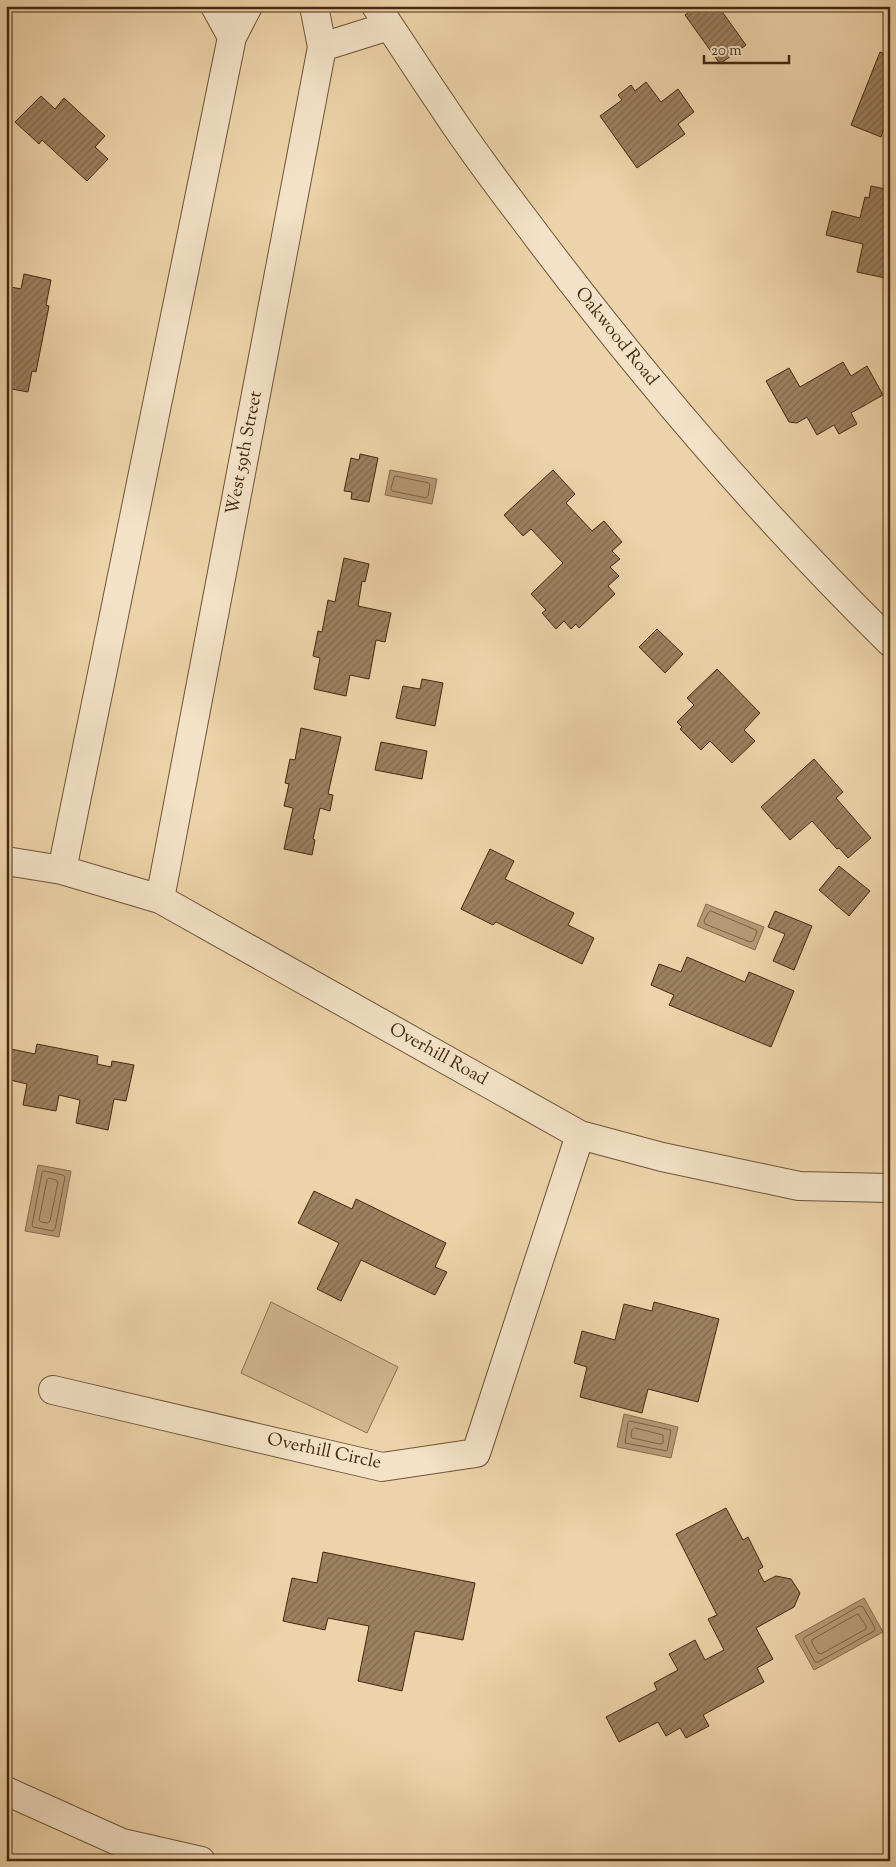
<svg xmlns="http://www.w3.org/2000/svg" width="896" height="1867" font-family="'Sorts Mill Goudy',serif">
	<defs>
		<pattern id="building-hatch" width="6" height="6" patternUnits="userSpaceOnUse" patternTransform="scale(1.25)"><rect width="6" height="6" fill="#9c8160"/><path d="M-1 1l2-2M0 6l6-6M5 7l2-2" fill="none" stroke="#816a4e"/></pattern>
	</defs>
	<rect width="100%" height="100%" fill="#edd3a9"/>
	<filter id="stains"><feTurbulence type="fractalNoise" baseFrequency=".004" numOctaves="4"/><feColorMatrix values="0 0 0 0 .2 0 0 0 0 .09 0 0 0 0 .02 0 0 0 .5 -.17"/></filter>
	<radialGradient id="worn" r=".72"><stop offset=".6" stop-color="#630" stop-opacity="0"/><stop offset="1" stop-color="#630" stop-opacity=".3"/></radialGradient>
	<path fill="#d0b68f" stroke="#8a7050" d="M271,1302L398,1367L367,1433L241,1373Z"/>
	<path fill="#b49975" stroke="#876c4d" d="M390,470L437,479L432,504L385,495Z
		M706,904L764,927L755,950L697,926Z
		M38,1165L71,1171L59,1237L25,1231Z
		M624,1414L678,1427L671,1458L617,1447Z
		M864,1598L883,1632L814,1670L795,1636Z"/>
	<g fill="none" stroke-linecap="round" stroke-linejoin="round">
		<path stroke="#7c6143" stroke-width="1" d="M395,476L429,483L430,485L428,496L426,498L392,491L391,489Z
			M711,911L756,930L757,932L753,941L750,942L705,924L704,921L708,913Z
			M44,1171L63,1175L65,1177L55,1229L53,1231L33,1227L32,1225L42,1173Z
			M49,1178L56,1180L58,1182L50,1221L48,1223L41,1222L39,1220L47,1180Z
			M630,1421L671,1430L667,1451L625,1443L628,1423Z
			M635,1428L663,1435V1443L660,1444L632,1438L631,1436L632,1430Z
			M860,1606L863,1607L875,1628L874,1631L818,1662H815L803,1640L804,1638Z
			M858,1614L866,1626V1629L821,1654L818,1653L812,1643V1640Z"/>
	</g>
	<path fill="url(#building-hatch)" stroke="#442911" d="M697,6H718L746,45L720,64L685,15Z
		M880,52L890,56V128L885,126L881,137L851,125Z
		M646,82L661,102L678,89L694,112L678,124L685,134L637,168L600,116L622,100L618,95L631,85L635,91Z
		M41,96L55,109L64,98L105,136L95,147L108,159L87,181L42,140L39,144L15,122Z
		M871,186L890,190V279L857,272L863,244L826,235L832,211L860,218L865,197L869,198Z
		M24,274L51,280L46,305L49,306L36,372L32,371L28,392L6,388V286L21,289Z
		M843,362L851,376L867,366L883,395L851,413L857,424L839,434L834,425L817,435L807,417L797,423L789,422L766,381L789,368L800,387Z
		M360,454L378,458L369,502L351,499L352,492L344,491L351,458L359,460Z
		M553,470L575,494L566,503L592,531L604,521L622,542L612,551L620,559L610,567L619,576L608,586L615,594L579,628L576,624L571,629L564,621L556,629L542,613L546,610L531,594L563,563L531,529L523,536L504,515Z
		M344,558L369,564L365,582L362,581L358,606L391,613L385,642L376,640L369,679L350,675L346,696L314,689L320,658L313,656L318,631L322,632L328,600L335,602Z
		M657,629L683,654L665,673L639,647Z
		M717,669L760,713L744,730L755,741L732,763L710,741L701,750L680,729L682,727L677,722L694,705L687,698Z
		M422,679L443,683L435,726L396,718L403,686L420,689Z
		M301,728L341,737L328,794L333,795L330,811L320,808L313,839L315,840L312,855L284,849L293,808L284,806L289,784L285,783L290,759L295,760Z
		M381,742L427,751L422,779L375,770Z
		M814,759L843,792L836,798L871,838L848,858L839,848L837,849L812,821L790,840L761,807Z
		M490,849L514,861L505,879L574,913L568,925L594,938L582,964L496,922L493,925L461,909Z
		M839,866L870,891L849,916L819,890Z
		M775,911L812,926L794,970L773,961L785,934L768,927Z
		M687,957L745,982L749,972L794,991L771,1047L669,1005L674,995L651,985L659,964L681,972Z
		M37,1044L98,1056L97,1064L111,1067L112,1061L134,1065L126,1101L114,1099L108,1130L76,1123L80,1100L59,1095L56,1111L23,1105L27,1084L6,1079V1048L35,1054Z
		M314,1191L352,1209L356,1199L446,1243L435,1267L447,1272L435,1295L361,1260L341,1301L317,1289L339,1243L298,1223Z
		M654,1302L719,1319L698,1402L648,1389L642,1413L580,1397L587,1367L574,1363L582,1331L615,1340L624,1304L652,1311Z
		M726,1508L743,1540L748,1537L763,1567L758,1570L764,1582L776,1576L791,1579L800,1593L794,1607L756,1628L773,1659L757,1668L764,1682L703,1715L709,1726L686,1738L680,1728L666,1736L658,1722L619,1742L606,1717L657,1690L654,1683L678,1670L669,1654L695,1640L705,1660L724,1650L708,1619L717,1615L676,1534Z
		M323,1552L475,1583L463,1640L415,1631L402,1691L358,1681L369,1626L328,1618L325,1630L283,1621L292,1578L317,1583Z"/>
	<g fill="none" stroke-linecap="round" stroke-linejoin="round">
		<defs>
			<path id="street" d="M215,6L232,37
				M376,6C398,38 418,70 440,102C466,142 495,181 524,219C636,369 757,511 890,642
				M322,47L389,26
				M6,861L62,870L160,899L580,1135L662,1157L799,1186L890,1188
				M62,870L232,37L248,6
				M160,899L322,47L314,6
				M53,1390L382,1467L476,1453L580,1135
				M6,1791L122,1843L201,1861"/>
		</defs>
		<use href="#street" stroke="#6e5437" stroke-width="30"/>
		<use href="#street" stroke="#f3e2c7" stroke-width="28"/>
	</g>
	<g text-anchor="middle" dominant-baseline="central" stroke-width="5" stroke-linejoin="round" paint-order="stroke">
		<g font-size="18" fill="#442911" stroke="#f3e2c7">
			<text transform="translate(616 337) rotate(51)">Oakwood Road</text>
			<text transform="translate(245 453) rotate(-79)">West 59th Street</text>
			<text transform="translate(438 1055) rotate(29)">Overhill Road</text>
			<text transform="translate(324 1452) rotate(12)">Overhill Circle</text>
		</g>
	</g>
	<rect width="896" height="1867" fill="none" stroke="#edd3a9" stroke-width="25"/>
	<rect x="8" y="8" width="881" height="1852" fill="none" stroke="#442911" stroke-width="2.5"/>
	<rect x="12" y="12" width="871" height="1842" fill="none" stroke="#442911"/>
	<path d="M704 55v8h85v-8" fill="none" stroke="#442911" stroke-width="2.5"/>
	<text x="711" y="55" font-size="15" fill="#442911" stroke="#f3e2c7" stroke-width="4" paint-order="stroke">20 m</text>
	<rect width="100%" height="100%" filter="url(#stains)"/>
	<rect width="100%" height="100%" fill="url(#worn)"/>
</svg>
